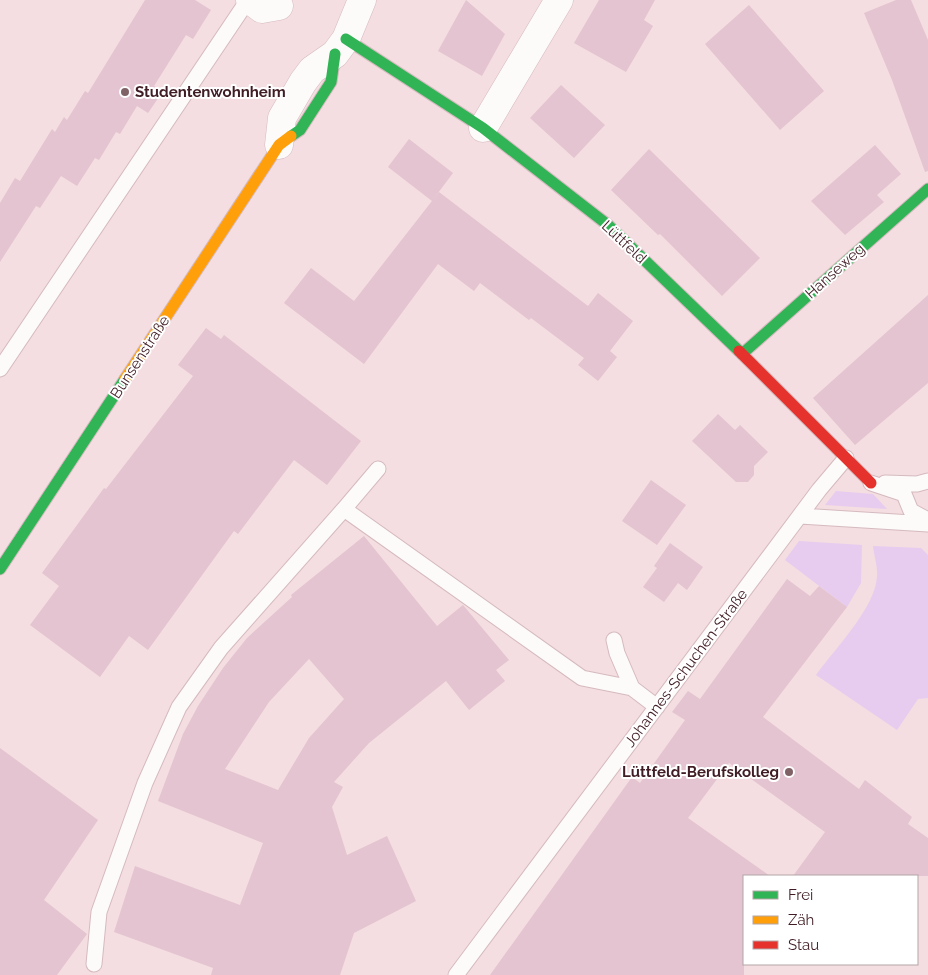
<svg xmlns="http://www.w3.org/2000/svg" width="928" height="975" font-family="Raleway,sans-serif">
	<rect width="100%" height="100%" fill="#f4dee1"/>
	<path fill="#e7ccef" d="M836,491L873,494L887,509L825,505Z
		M799,541L862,545L861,583L847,607L785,560Z
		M873,546L921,548L928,555V698L918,699L897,730L816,675C834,650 875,608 877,577C878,567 874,556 873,546Z"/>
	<path fill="#e3c4d0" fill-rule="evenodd" d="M145,0H195L211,10L193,39L186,35L154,86L163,91L148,113L137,106L120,134L116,132L99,160L95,158L77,186L61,176L40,208L36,206L0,262V203L15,178L20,181L52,129L55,132L64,117L67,120L85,91L88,93Z
		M466,0L505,34L482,76L438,51Z
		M599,0H655L644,20L653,26L626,72L574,43Z
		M896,0H911L928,40V171L925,172L892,80L864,13Z
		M749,5L824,91L780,130L705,44Z
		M561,85L605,125L574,158L530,118Z
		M409,139L453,173L432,201L388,167Z
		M875,145L901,174L877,195L884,202L845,235L811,201Z
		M649,149L760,258L722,296L660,234L658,235L611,190Z
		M439,192L588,306L598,293L633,321L610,351L617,357L598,381L578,365L584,358L531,318L529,320L480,283L474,291L438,264L364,364L284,303L311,268L354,301Z
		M928,295V383L855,445L813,398Z
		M206,328L221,339L224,335L361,441L327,485L294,460L238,534L234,531L148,650L129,636L100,677L30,625L59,586L42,573L104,488L106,489L193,376L178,365Z
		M718,414L735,430L740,425L768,452L754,466V475L748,482H736L692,441Z
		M651,480L686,505L657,545L622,521Z
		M364,536L437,626L463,605L509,660L496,670L505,681L469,710L446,681L369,743L334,782L343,787L332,807L347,855L387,836L416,901L354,933L340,975H211L213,968L114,932L135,866L240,905L263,843L158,801L183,734L198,706L223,668L247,638L292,597L291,595ZM309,659L344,699L309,738L278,790L225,769L269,702Z
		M670,543L703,567L687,590L678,583L664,602L643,587L657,568L654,566Z
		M787,579L810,596L819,586L847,607L763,717L859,789L865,780L912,817L908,824L928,838V876H793L825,832L729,763L688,818L770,876H744V975H490L632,777L640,783L685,720L672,712L688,691L700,699Z
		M0,748L98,820L44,900L87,934L57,975H0Z"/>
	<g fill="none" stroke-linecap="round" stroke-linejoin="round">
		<defs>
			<path id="lane" d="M0,369L248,0
				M378,469L344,509L582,678L632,688L617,653L614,640
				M871,483L904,494L911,511L928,520
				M885,483L917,484L928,481
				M800,516L928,524
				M632,688L657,707
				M94,964L99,912L145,783L179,707L221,648L344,509
				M456,975L819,490L846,458"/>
			<path id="street" d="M250,0L262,9L279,6
				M483,128L559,0
				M279,145L282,118L303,82L312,70L335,54L346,39L362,0"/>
			<path id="fast" d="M346,39L483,128L608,225L739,351
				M291,136L300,130L331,82L335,54
				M742,354L928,189
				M0,569L125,379"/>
			<path id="slow" d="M125,379L279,145L291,136"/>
			<path id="jam" d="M739,351L871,483"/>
		</defs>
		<use href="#lane" stroke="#d5babf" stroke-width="17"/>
		<use href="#street" stroke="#d5babf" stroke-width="29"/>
		<use href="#fast" stroke="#d5babf" stroke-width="13"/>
		<use href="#slow" stroke="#d5babf" stroke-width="13"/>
		<use href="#jam" stroke="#d5babf" stroke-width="13"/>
		<use href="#lane" stroke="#fdfafa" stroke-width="15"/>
		<use href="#street" stroke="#fdfafa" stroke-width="28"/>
		<use href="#fast" stroke="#30b455" stroke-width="11"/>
		<use href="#slow" stroke="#ff9f0a" stroke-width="11"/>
		<use href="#jam" stroke="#e5322d" stroke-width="11"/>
	</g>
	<g fill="#7f6166" stroke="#fff" stroke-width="2">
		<circle cx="125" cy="92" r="5"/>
		<circle cx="789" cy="772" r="5"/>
	</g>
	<g text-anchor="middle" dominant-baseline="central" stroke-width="4" stroke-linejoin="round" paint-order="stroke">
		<g font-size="15" font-weight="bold" fill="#401d24" stroke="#fff" text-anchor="start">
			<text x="135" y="92">Studentenwohnheim</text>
			<text x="779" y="772" text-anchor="end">Lüttfeld-Berufskolleg</text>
		</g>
		<g font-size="15" fill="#401d24" stroke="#fff">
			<text transform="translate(624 242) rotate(43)">Lüttfeld</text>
			<text transform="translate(835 271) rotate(-42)">Hanseweg</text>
			<text transform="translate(140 357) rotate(-57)">Bunsenstraße</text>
			<text transform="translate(686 668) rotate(-53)">Johannes-Schuchen-Straße</text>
		</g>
	</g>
	<rect x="743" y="875" width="175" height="90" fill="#ffffff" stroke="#b3a5a7"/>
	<rect x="753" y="891" width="25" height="8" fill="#30b455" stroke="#b3a5a7"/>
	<text x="788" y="900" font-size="15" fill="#401d24">Frei</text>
	<rect x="753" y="916" width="25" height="8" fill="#ff9f0a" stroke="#b3a5a7"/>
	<text x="788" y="925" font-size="15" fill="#401d24">Zäh</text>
	<rect x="753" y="941" width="25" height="8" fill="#e5322d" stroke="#b3a5a7"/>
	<text x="788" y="950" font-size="15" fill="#401d24">Stau</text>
</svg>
